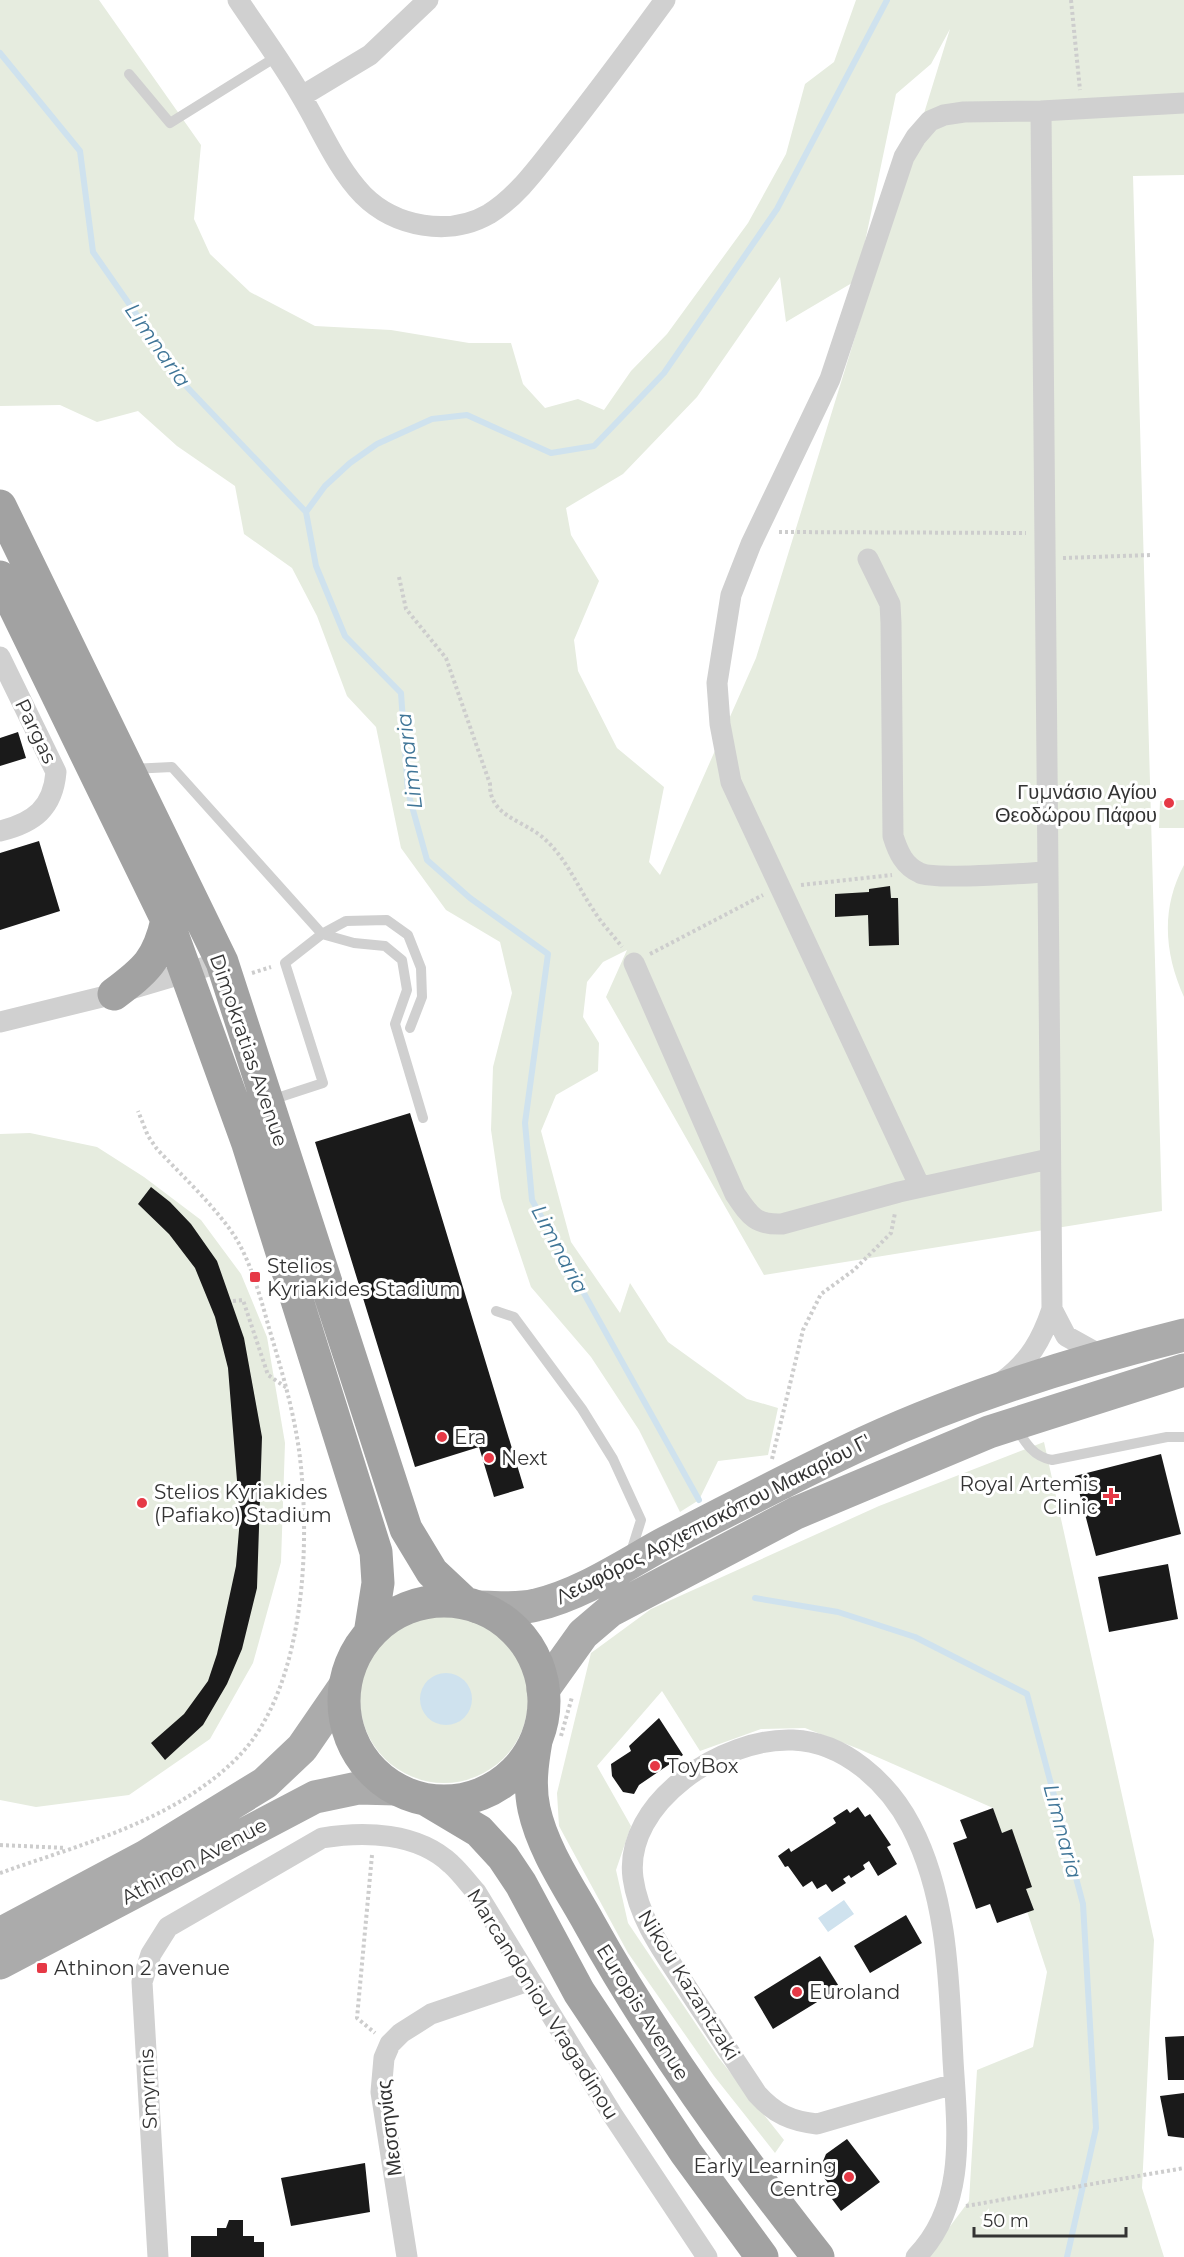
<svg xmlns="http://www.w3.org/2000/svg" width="1184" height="2257" font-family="Montserrat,sans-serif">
	<rect width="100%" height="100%" fill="#fff"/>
	<path fill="#e6ecdf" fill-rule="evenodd" d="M0,0H99L201,145L194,219L210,254L250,292L315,326L391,330L469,343H511L523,384L545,408L578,399L604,410L631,371L667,334L748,223L786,154L805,84L834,62L856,0H1184V175L1133,176L1162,1211L764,1275L606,997L627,950L603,962L587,982L583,1017L599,1043L598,1071L556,1095L541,1131L571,1242L620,1313L630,1283L668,1342L747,1399L778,1408L768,1455L718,1461L699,1500L680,1512L639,1430L591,1357L531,1287L501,1198L491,1130L493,1067L512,993L500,942L446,910L401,848L376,727L347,696L317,616L292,568L244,534L235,486L177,446L138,411L97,422L60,405L0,406ZM950,29L756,658L660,875L649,862L664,787L617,748L578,671L574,640L599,581L571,535L566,508L623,474L697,397L780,277L786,322L857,280L896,94L931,64Z
		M1184,800V828H1159L1160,801Z
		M1184,865V997C1164,953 1161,908 1184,865Z
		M30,1133L97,1147L144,1177L201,1220L241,1274L267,1337L285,1443L281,1562L253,1663L210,1739L129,1795L36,1807L0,1800V1134Z
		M1044,1442L1154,1940L1142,2188L1164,2257H927L969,2201L977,2070L1033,2047L1047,1972L993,1808L859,1749L805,1728L761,1729L700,1751L662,1691L597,1766L631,1826L616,1870L628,1923L718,2057L784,2140L775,2153L714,2076L628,1953L559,1826L557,1793L591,1653L651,1609L879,1506Z
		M360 1699a84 84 0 1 1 168 0a84 84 0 1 1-168 0Z"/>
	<path fill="#cfe2ee" d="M420 1699a26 26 0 1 1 52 0a26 26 0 1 1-52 0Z
		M844,1900L854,1914L828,1932L818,1918Z"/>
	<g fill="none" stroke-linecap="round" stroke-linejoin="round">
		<path stroke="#cfe2ee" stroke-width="6" d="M0,53L80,151L93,252L187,387L306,512L316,566L345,636L401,693L408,792L427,860L470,898L548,954L525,1123L532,1200L699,1500
			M306,512L325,486L350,463L377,444L432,419L467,415L551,453L594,446L664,373L777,209L887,0
			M755,1598L838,1612L915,1637L1027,1694L1083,1904L1096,2128L1067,2257"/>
	</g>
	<path fill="#1a1a1a" d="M18,732L26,758L0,766V738Z
		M39,841L60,911L0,930V853Z
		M890,886L891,898H898L899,945L869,946L868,915L835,917V894L869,892V889Z
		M410,1113L524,1488L494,1497L479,1447L415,1467L315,1142Z
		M151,1187L170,1202L191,1224L217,1261L244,1338L262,1437L257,1588L242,1649L227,1684L203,1725L165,1760L151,1743L184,1714L208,1681L217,1654L236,1566L240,1518L228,1368L215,1317L195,1268L169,1234L138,1204Z
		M1161,1454L1181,1534L1096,1556L1075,1476Z
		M1168,1564L1178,1619L1109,1632L1098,1577Z
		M659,1718L683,1755L639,1785L634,1794L623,1792L612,1776L611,1764L631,1751L629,1746Z
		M858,1807L865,1817L870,1814L891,1845L887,1847L897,1864L878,1876L869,1861L863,1865L865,1869L851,1878L849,1875L843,1879L846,1883L832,1892L826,1884L817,1889L812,1881L803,1887L788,1866L785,1867L778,1856L789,1848L791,1852L836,1823L833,1818L847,1809L850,1813Z
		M993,1808L1002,1833L1012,1829L1032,1887L1026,1889L1034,1910L997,1923L990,1904L976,1909L953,1843L967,1838L960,1820Z
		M906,1915L922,1943L870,1973L854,1946Z
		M820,1956L840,1988L773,2029L754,1997Z
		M1184,2036V2080H1168L1165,2037Z
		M1184,2093V2138L1168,2136L1160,2096Z
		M847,2139L880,2182L841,2211L829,2195L834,2191L819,2171L826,2154Z
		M365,2163L370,2212L291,2226L281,2178Z
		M229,2220H243V2236H254V2242H264V2257H191V2236H217V2228H226Z"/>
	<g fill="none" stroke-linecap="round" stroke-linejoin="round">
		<path stroke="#cdcdcd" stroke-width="4" stroke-dasharray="3 3" stroke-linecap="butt" d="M1071,0L1080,90
			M779,532L1026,533
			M1063,558L1151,555
			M399,577L406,609L446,658L490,784C489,815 521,820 541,836C565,855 577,886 594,911C602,924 613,935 622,947
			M801,885L892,875
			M650,954L763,895
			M252,973L271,967
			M233,1301L243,1300L268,1375L287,1388
			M772,1459L803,1330L821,1294L854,1270L891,1233L895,1213
			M561,1736L572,1697
			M0,1845L66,1848
			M372,1855L357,2018L375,2033
			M0,1873C82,1844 174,1821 237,1758C306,1689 311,1541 299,1450C293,1408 281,1368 269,1328C261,1299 252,1266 237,1240C218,1209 182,1176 157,1149L148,1136L138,1111
			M966,2206L1184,2168"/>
		<path stroke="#d0d0d0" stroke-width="10" d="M129,74L170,123L276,57
			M131,769L172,767L322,934L354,943L385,946L402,960L407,990L395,1024L423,1118
			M271,1100L323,1083L285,963L322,934L346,921L387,920L408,935L421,968L422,997L410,1028
			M496,1311L514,1317L582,1409L613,1459L641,1520L630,1555
			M1016,1427C1025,1443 1034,1457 1052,1460L1167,1437H1184"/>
		<path stroke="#d0d0d0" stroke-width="21" d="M238,0C260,33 284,65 303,99C322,131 337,168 363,195C395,227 449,237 489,214C517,197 538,167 558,142C595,95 630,48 665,0
			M302,96L370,55L428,0
			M868,559L890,604L891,623L893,836C898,852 904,866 920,873C934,880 1025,873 1047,872
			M0,657L56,772C53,808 34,823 0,831
			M634,963L735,1194C750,1216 755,1225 782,1224L899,1192L1049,1159
			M0,1022L114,994L222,962
			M920,1187L731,782L720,724L717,683L731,595L751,544L830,379L904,157L916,137L930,121L944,115L964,112L1041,111L1184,103
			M1052,1309L1066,1336L1102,1356
			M1003,1381C1029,1362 1042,1339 1052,1309L1041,111
			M158,2257L142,1982L151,1954L168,1927L322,1838C364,1831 417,1832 451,1864C460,1872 468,1883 476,1892L612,2114L707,2257
			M407,2257L381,2092L384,2058L390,2044L401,2033L431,2014L528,1981
			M916,2257C968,2204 957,2128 953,2060C949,1982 948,1897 911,1826C888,1782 844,1742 793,1740C724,1737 623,1802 633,1878C639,1922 668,1958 691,1994C713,2027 735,2061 757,2094C775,2114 791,2121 817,2124L954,2084"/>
		<path stroke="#ababab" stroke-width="33" d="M478,1607C497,1607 518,1610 536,1605C582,1594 623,1566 663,1544C730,1509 797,1474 866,1442C968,1395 1075,1362 1184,1335
			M543,1690L583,1634L610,1611L796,1513L989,1432L1184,1370
			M0,1934L146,1856L265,1783L302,1748L344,1687
			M0,1963L315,1797L358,1788L396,1789"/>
		<path stroke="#a2a2a2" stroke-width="33" d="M0,506L222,962L406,1529L432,1572L465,1603
			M0,577L167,920L248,1144L376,1552L378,1583L370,1634
			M114,994C146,970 158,960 167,920
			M344 1701a100 100 0 1 1 200 0a100 100 0 1 1-200 0Z
			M536,1741C532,1764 529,1786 534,1809C543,1850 569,1887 589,1923C655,2042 734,2150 818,2257
			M427,1800L479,1831L503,1857L521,1884L579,1992L686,2153L762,2257"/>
	</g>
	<g fill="#e63946" stroke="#fff" stroke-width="2">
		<circle cx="1169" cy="803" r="6"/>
		<rect x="249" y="1271" width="12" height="12" rx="3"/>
		<circle cx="442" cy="1437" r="6"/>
		<circle cx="489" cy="1458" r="6"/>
		<path d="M1108 1487h6v6h6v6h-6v6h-6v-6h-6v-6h6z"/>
		<circle cx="142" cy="1503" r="6"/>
		<circle cx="655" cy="1766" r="6"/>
		<rect x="36" y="1962" width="12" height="12" rx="3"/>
		<circle cx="797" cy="1992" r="6"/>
		<circle cx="849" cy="2177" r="6"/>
	</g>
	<g text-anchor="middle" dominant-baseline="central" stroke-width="6" stroke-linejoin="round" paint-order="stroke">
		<g font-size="20" fill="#333" stroke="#fff">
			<text transform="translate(36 731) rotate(64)">Pargas</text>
			<text transform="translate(249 1050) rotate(71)">Dimokratias Avenue</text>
			<text transform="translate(713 1519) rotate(-27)">Λεωφόρος Αρχιεπισκόπου Μακαρίου Γ'</text>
			<text transform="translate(194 1861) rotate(-28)">Athinon Avenue</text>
			<text transform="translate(689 1985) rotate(58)">Nikou Kazantzaki</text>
			<text transform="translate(543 2004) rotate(58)">Marcandoniou Vragadinou</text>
			<text transform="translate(643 2012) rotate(58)">Europis Avenue</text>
			<text transform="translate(148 2089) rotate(-93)">Smyrnis</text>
			<text transform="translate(389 2128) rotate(-97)">Μεσσηνίας</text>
		</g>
		<g font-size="20" fill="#333" stroke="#fff" text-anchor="start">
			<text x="1157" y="792" text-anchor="end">Γυμνάσιο Αγίου<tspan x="1157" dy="23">Θεοδώρου Πάφου</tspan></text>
			<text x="267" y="1266">Stelios<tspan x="267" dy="23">Kyriakides Stadium</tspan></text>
			<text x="454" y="1437">Era</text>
			<text x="501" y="1458">Next</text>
			<text x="1098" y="1484" text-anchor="end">Royal Artemis<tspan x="1098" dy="23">Clinic</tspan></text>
			<text x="154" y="1492">Stelios Kyriakides<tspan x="154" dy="23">(Pafiako) Stadium</tspan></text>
			<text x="667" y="1766">ToyBox</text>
			<text x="54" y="1968">Athinon 2 avenue</text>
			<text x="809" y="1992">Euroland</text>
			<text x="837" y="2166" text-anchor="end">Early Learning<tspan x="837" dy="23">Centre</tspan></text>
		</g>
		<g font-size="21" font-style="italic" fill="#3f7597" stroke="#fff">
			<text transform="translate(158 345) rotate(55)">Limnaria</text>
			<text transform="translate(409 761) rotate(-97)">Limnaria</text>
			<text transform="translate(560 1249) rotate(62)">Limnaria</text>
			<text transform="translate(1063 1831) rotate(75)">Limnaria</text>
		</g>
	</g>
	<path d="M974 2227v9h152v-9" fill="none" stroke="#333333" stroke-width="3"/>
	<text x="983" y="2227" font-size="18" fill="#333333" stroke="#ffffff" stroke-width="4.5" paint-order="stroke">50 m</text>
</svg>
